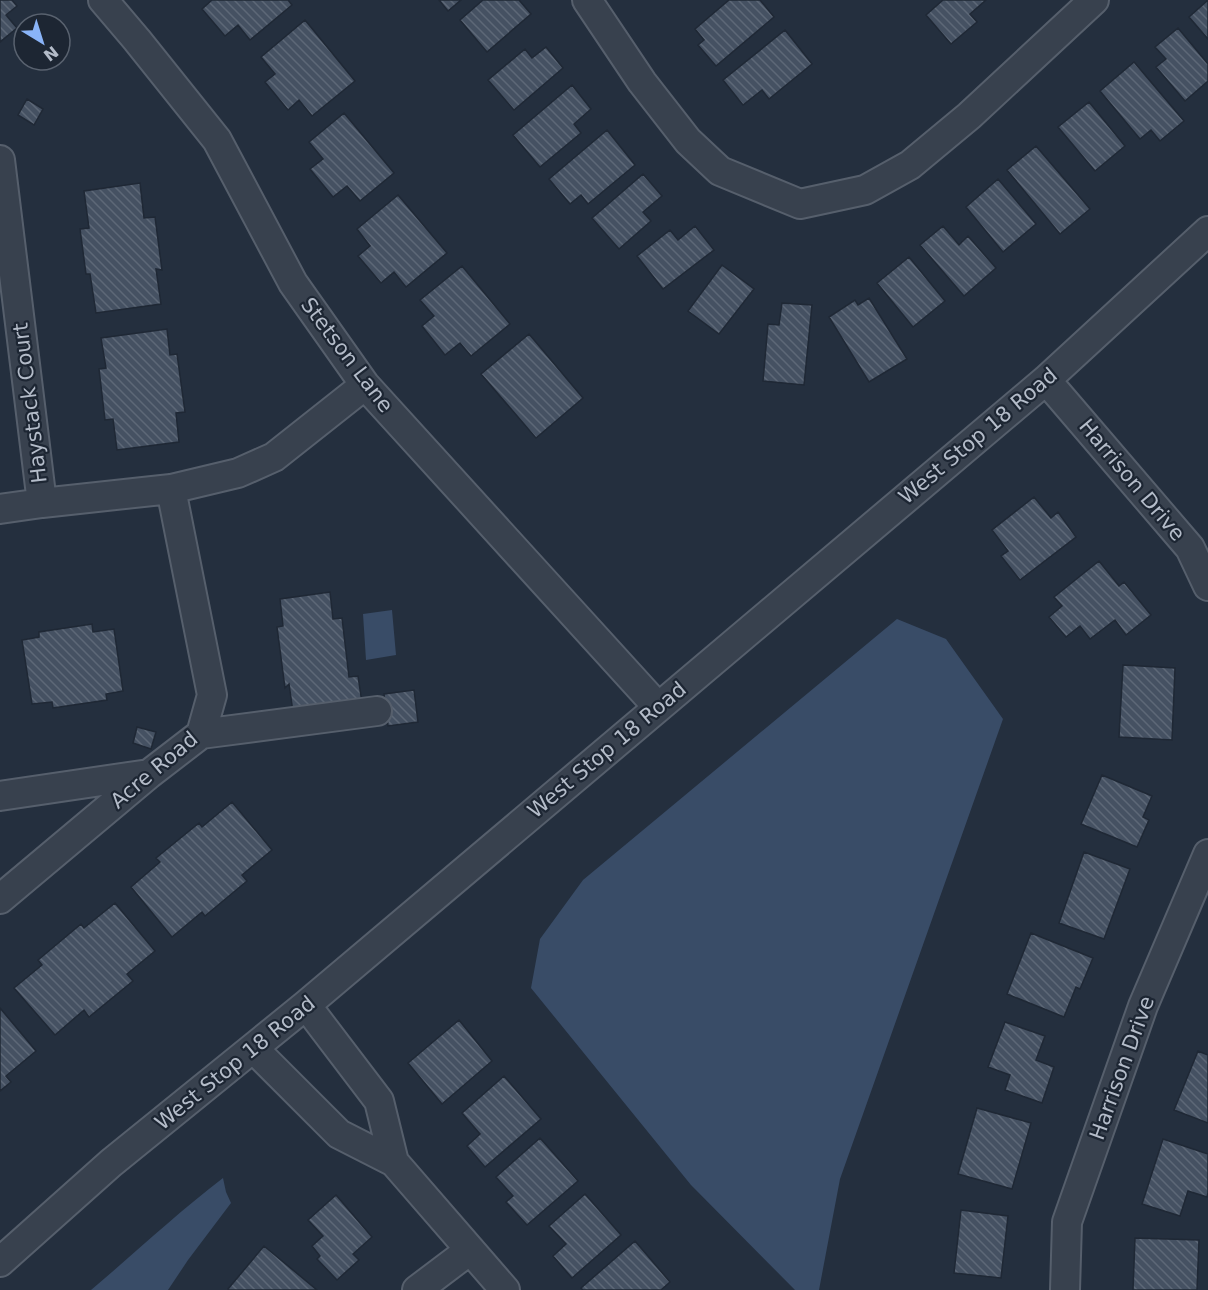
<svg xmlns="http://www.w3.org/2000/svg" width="1208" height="1290" font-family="'DejaVu Sans',sans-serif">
	<defs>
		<pattern id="building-back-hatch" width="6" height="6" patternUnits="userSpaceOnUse" patternTransform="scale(1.5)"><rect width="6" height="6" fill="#455162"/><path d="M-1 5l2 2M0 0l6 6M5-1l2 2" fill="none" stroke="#5d6877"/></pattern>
	</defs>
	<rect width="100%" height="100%" fill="#242f3e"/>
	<path fill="#394c67" d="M392,610L396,655L366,660L363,614Z
		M897,619L946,639L1003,719L840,1179L819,1290H795L691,1185L531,988L540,939L583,880Z
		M223,1178L226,1192L231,1203L188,1260L168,1290H91C135,1253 177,1213 223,1178Z"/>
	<path fill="url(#building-back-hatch)" stroke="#1f2835" stroke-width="1.5" d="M0,0H12L17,6L6,15L17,28L0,42Z
		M212,0H288L292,5L250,40L238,25L225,36L202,9Z
		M439,0H461L448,11Z
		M483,0H519L531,14L487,52L460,20Z
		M729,0H760L774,17L716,66L698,45L704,40L695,29Z
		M943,0H986L970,14L977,22L951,44L926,15Z
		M1208,0V39L1189,17Z
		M305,20L355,81L312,116L299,100L288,110L265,82L275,74L261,57Z
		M1178,28L1208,64V81L1185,101L1156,67L1166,59L1155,47Z
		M785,30L812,64L769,99L762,90L743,105L723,80Z
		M546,47L563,68L514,110L488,80L525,49L532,58Z
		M1134,62L1184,121L1160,141L1151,130L1140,139L1100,91Z
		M572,85L591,109L574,124L581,133L540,167L513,135Z
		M27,99L43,109L34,125L18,115Z
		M1089,102L1125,146L1095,171L1058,127Z
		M344,113L394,173L360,201L347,186L333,197L310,169L323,159L309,142Z
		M607,130L635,165L588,204L581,195L570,204L549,179Z
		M1036,146L1090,209L1060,234L1007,170Z
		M643,174L662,196L643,212L651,221L619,249L592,218Z
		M998,179L1036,224L1003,252L966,207Z
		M140,183L144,218L155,217L162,270L156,269L161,304L96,313L90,274H86L80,229L89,228L84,191Z
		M398,195L447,253L406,287L394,272L381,283L358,256L370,246L357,229Z
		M695,226L714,250L663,289L637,256L670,230L678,240Z
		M943,226L959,245L968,236L996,268L964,296L920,245Z
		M909,257L945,301L913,327L877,283Z
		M722,265L754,289L719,334L688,311Z
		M462,266L510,324L471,356L460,343L445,355L422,326L434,316L420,300Z
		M869,298L907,359L869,382L829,317L855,300L858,305Z
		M782,303L812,305L804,385L763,381L768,324L779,325Z
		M167,329L170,355L177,354L185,412L176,413L179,442L117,450L113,419L105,420L99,369L106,368L101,338Z
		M529,334L583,398L536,438L481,374Z
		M1034,497L1051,518L1058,512L1076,537L1020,580L1001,556L1008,551L992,530Z
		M1099,561L1119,586L1124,582L1151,615L1126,635L1115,620L1090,639L1080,626L1066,637L1049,617L1062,606L1054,597Z
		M330,592L333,619L342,618L349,677L358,676L362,703L293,712L289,684L285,688L277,627L283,626L280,599Z
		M92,624L93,632L114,629L123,691L106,694L107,700L53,708L52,702L32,704L22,640L39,637V632Z
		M1123,665L1175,668L1172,740L1119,737Z
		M414,690L418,722L388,726L384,694Z
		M137,727L156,732L151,749L133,743Z
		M1102,775L1152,796L1143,817L1149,820L1137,847L1081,824Z
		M232,802L272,850L242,875L247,881L205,916L202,912L172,937L131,887L160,862L156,858L199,823L202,827Z
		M1084,852L1130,869L1104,939L1059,923Z
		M115,903L155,951L127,974L133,981L89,1017L84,1010L55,1035L14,988L42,965L38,960L81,924L84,928Z
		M1031,933L1093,958L1080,989L1076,987L1064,1017L1007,994Z
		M0,1008L36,1051L6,1076L11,1082L0,1091Z
		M459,1020L492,1061L442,1104L408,1063Z
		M1005,1022L1045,1036L1036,1060L1054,1067L1042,1103L1005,1090L1010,1075L988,1067Z
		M1198,1051L1208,1055V1123L1174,1110Z
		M504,1076L541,1119L485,1167L467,1146L480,1134L462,1113Z
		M977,1108L1031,1123L1012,1189L958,1174Z
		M540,1138L578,1181L527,1225L506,1202L513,1196L496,1177Z
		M1163,1139L1208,1154V1193L1207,1197L1188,1191L1180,1216L1142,1204Z
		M585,1194L621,1235L572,1278L553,1256L566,1244L549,1226Z
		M336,1195L372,1237L353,1254L359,1260L337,1280L317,1259L320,1256L312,1246L323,1236L308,1220Z
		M961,1210L1008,1216L1001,1278L954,1273Z
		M1135,1238L1199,1240L1197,1290H1133Z
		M635,1241L670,1282L661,1290H583L581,1288Z
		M264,1246L317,1290H229L228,1289Z"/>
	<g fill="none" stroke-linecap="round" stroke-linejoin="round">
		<defs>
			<path id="minor" d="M103,0L137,40L217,140L293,283L365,385L658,707
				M587,0L642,82L688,141L720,171L800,204L865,190L910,165L969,116L1094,0
				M0,160L42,503
				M1046,380L1190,548L1208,586
				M0,509L42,503L171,489L238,473L274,457L365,385
				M201,734L377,711
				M0,796L149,774
				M0,899L149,774L201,734L212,695L171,489
				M306,1005L379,1101L394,1162
				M253,1048L339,1134L394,1162L505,1290
				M0,1262L111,1163L306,1005L1046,380L1208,231
				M417,1290L470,1250
				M1065,1290L1067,1222L1143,1006L1208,854"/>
		</defs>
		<use href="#minor" stroke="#565f6c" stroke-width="32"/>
		<use href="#minor" stroke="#38414e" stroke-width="28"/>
	</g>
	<g text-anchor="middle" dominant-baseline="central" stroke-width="4.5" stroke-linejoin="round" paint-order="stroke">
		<g font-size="21" fill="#b4bcc9" stroke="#1d2633">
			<text transform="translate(347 355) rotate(53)">Stetson Lane</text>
			<text transform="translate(30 403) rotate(-97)">Haystack Court</text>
			<text transform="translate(978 436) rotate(-40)">West Stop 18 Road</text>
			<text transform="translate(1132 480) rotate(50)">Harrison Drive</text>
			<text transform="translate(607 750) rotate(-40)">West Stop 18 Road</text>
			<text transform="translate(154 770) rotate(-40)">Acre Road</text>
			<text transform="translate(235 1063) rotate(-39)">West Stop 18 Road</text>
			<text transform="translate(1122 1068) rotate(-70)">Harrison Drive</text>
		</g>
	</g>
	<g transform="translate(42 42) rotate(142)"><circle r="28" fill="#1d2633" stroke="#59626f" stroke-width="1.5"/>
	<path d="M0-4.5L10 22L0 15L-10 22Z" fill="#8ab4f8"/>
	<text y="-9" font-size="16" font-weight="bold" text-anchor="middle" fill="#b4bcc9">N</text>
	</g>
</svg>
